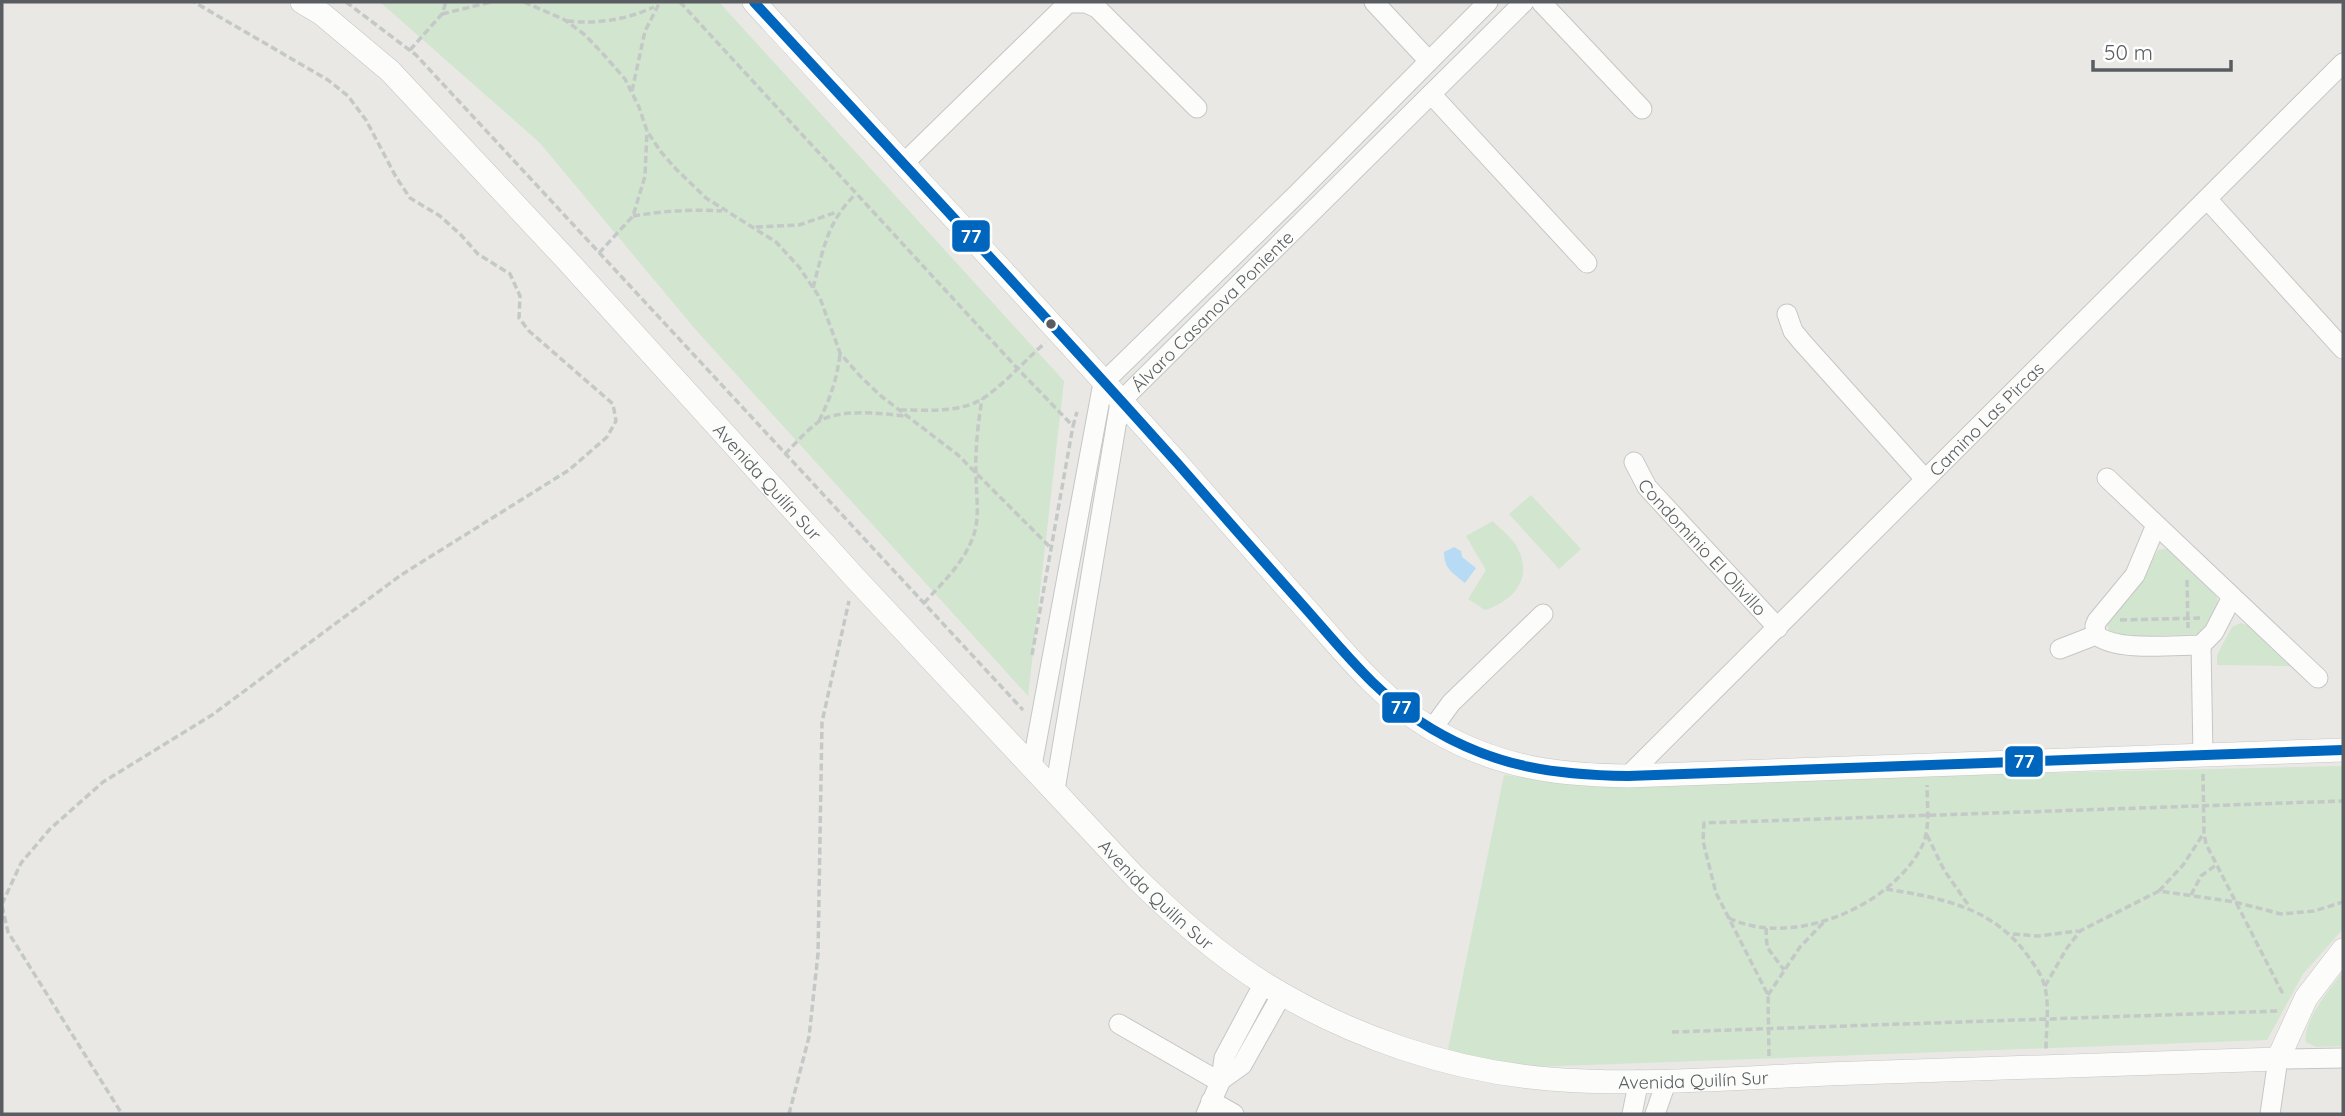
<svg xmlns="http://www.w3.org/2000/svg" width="2345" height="1116" font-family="Quicksand,sans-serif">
	<rect width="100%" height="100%" fill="#e9e8e4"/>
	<path fill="#d1e5cf" d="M380,2H719L1064,381L1028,696L696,330L540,143Z
		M1531,495L1581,549L1559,569L1509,514Z
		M1493,521C1501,530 1515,540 1519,551C1532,581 1512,601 1485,610L1468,599L1486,570L1466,536Z
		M2164,549H2168L2214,592C2225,609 2211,621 2200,634L2124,637L2109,631L2107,623L2110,618L2138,587L2158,550Z
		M2241,623L2249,626L2290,666L2217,665V655L2232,627Z
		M2343,766V929L2303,974L2267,1040L1505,1068L1445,1064L1504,775L1538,779L1613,783Z
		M2343,972V1046L2316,1047L2306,1042C2302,1022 2331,987 2343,972Z"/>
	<path fill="#b7dbf5" d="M1454,547L1461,551L1462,557L1476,568L1465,583C1453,573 1444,569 1444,552Z"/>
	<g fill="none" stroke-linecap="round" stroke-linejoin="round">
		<defs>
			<g id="minor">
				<path d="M1374,2L1429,61"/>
				<path d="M1541,2L1642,109"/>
				<path d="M1431,94L1587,263"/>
				<path d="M903,164L1068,3H1086L1097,8L1197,108"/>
				<path d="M2207,199L2343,349"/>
				<path d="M1787,314L1793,331L1802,342L1925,479"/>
				<path id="s1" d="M1634,462L1647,487L1658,499L1778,628"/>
				<path d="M2107,478L2318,678"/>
				<path d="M2156,525L2135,575L2097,621L2095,626L2096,635C2118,652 2173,645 2201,645L2214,632L2232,597"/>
				<path d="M2201,645L2203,755"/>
				<path d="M2060,649L2096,635"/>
				<path d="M1432,729L1451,703L1543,614"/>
				<path d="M1032,766L1103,383L1296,195L1488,2"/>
				<path id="s2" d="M1628,776L2343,63"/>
				<path id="s3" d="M1055,790L1120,402L1524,2"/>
				<path d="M1119,1024L1220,1082"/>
				<path d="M1221,1080L1242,1065L1282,994"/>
				<path d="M1211,1101L1234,1114"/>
				<path d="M1206,1114L1221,1080L1224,1058L1264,983"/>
				<path d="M1632,1114L1639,1080"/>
				<path d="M1655,1114L1667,1080"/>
				<path d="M2270,1114L2278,1059L2343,1058"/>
			</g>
			<g id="tertiary">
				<path id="s4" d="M302,2L322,14L390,71L564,257L856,579L1135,877C1175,916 1217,954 1265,984C1349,1036 1450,1071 1549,1079C1648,1087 1756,1076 1856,1073C1997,1068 2138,1064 2278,1059L2306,998L2343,950"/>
				<path d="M754,2C895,155 1039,308 1178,464C1220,512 1263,561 1306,609C1344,652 1381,699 1432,729C1496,767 1555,775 1628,776L2343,750"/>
			</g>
		</defs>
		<use href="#minor" stroke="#c6c6c6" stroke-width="21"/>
		<use href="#tertiary" stroke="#c6c6c6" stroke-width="24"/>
		<path stroke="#c4c9c7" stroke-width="3.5" stroke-dasharray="7 3.5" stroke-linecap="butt" d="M346,2L416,55L1023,710
			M524,2L565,20L585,35L604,55L625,79L639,107L647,131L661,152L676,169L706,198L776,242L799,267L820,298L840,353L860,376L881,396L958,455L1051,548
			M680,2L1017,368L1073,426L1077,412
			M442,14L491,2
			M567,21C599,24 625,20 654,7
			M410,50L442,14L446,2
			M632,91L645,31L660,2
			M633,216C663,211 691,209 722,211
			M756,227L799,225L837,212
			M599,253L633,216L645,176L647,131
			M813,288C823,251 827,221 856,194
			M900,410C927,410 959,413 982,399C1004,385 1025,360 1045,343
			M819,421C830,399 837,379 840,354
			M785,454C795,444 805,432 817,423C836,408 881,413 904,416
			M2187,580L2188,628
			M924,603C943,582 965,562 974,534C980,515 976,494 976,474C975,449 978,424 982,399
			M2120,620L2200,618
			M1032,655L1073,426
			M2203,774L2204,833L2206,844L2284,996
			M1927,835L1944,870L1969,906
			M1886,889C1941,898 1993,907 2028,956C2034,965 2041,973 2044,984C2050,1003 2046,1029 2046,1049
			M2159,891L2183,865L2204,833
			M2191,895L2201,876L2216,865
			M2,904L21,863L50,829L103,782L212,715L401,575L569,470L607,437L616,421L613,404L529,331L519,318L520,296L510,274L478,254L460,234L440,216L410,198L396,177L366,120L348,96L328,80L194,2
			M2,906L8,932L122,1114
			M1729,918C1791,948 1889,908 1921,848C1931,830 1927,805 1927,785
			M1766,928L1767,947L1784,970
			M2013,934L2038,936L2078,931
			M2045,986L2067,948L2080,931L2159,891L2235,902L2281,914L2314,911L2343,902
			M1768,995L1800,947L1824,922
			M1672,1032L2278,1011
			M1769,1056L1768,995L1716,893L1703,841L1704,823L2343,801
			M789,1114L809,1037L818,954L822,722L849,601"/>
		<use href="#minor" stroke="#fcfcfb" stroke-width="19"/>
		<use href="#tertiary" stroke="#fcfcfb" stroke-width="23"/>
		<defs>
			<path id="bus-1" d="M754,2C895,155 1039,308 1178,464C1220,512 1263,561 1306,609C1344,652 1381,699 1432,729C1496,767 1555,775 1628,776L2343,750"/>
		</defs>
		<use href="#bus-1" stroke="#fff" stroke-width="16"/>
		<use href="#bus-1" stroke="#0065bd" stroke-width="10"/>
	</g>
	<circle fill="#595d61" stroke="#fff" stroke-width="2.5" cx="1051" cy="324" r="6"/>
	<g text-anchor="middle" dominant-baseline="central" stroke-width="5" stroke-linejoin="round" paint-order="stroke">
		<g font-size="18" fill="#595d61" stroke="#fff">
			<text stroke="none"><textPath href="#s3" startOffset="523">Álvaro Casanova Poniente</textPath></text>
			<text stroke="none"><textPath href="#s2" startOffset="506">Camino Las Pircas</textPath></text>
			<text stroke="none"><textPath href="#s4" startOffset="670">Avenida Quilín Sur</textPath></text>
			<text stroke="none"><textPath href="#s1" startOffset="110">Condominio El Olivillo</textPath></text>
			<text stroke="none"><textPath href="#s4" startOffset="1237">Avenida Quilín Sur</textPath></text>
			<text stroke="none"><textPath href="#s4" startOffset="1825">Avenida Quilín Sur</textPath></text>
		</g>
	</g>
	<g stroke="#fff" stroke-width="2.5">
		<rect x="951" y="219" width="40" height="34" rx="7" fill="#0065bd"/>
		<rect x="1381" y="691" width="40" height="33" rx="7" fill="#0065bd"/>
		<rect x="2004" y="745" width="40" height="33" rx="7" fill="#0065bd"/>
	</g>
	<g font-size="19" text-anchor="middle" font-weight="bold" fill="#fff">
		<text x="971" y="243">77</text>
		<text x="1401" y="714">77</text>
		<text x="2024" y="768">77</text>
	</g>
	<rect width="2345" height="1116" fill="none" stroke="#595d61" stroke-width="7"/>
	<path d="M2093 60v10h138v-10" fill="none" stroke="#595d61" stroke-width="3.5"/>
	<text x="2104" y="60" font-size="21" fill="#595d61" stroke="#ffffff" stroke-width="5" paint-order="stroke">50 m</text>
</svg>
